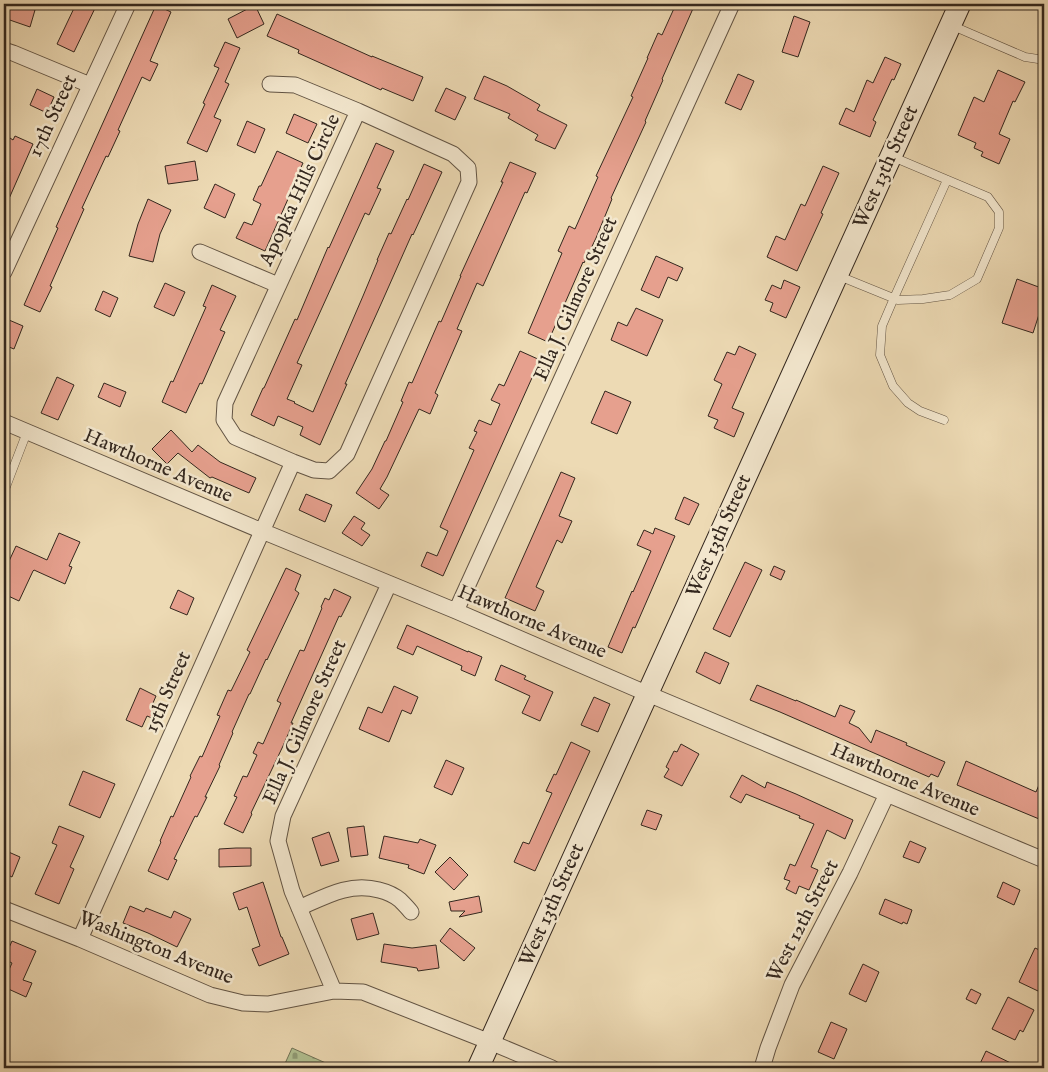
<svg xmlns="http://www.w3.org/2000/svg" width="1048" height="1072" font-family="'IM FELL English',serif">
	<defs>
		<pattern id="cemetery-stones" width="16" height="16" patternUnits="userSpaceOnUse" patternTransform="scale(1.25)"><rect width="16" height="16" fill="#b2c192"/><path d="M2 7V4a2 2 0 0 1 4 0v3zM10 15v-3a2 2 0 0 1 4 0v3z" fill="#919d77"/></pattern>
	</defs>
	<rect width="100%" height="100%" fill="#eddab4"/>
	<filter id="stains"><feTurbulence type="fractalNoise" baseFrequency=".004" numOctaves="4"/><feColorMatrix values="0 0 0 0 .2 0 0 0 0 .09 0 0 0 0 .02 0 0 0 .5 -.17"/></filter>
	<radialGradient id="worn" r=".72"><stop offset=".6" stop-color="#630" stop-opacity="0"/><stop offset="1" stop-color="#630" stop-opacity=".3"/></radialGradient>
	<path fill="url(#cemetery-stones)" stroke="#727458" d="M292,1048L337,1068H283Z"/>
	<path fill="#e6a08e" stroke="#33271e" d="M7,4H15L35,10L30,27L4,18V15Z
		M76,4H97L74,52L57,44Z
		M676,4H695L662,79L663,80L645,121L646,122L611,198L612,199L596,238L584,263L583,262L548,342L528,333L562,253L558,251L569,226L575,229L598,177L596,176L633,97L631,96L648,58H647L658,33L662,35Z
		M156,5L171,12L150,61L158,64L150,81L142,77L118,130L120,131L108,157L106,156L82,208L84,209L50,286L52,287L40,312L24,305L58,228L56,227Z
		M255,5L264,24L237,38L228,19Z
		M277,14L372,57V56L423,77L413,101L382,88L381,90L298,53L299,50L267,36Z
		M794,16L810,22L798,57L782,52Z
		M225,42L240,48L225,82L229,84L214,117L221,120L207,152L187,143L205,104L203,103L219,68L214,66Z
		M885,57L901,64L894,80L892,79L873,120L876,122L870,137L839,124L846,108L854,112L867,80L873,83Z
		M998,70L1025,82L1015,102L1013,101L999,134L1010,139L999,164L981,156L983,152L974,148L976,143L958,135L974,97L984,102Z
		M738,74L754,81L741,110L725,103Z
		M484,76L507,86L540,105L537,110L567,125L555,149L535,140L538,135L508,118L510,114L474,99Z
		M446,88L466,97L455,120L435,111Z
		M37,89L54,97L47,113L30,105Z
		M294,114L317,124L308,143L286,133Z
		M247,121L265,129L255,153L237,145Z
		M15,136L33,144L4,210V153L10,138L13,140Z
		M376,143L394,151L377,188L381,189L369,215L365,213L297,363L302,365L287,399L295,402L294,403L313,412L363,296L378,260H377L389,233L391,234L407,199L408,200L424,164L442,172L413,235L412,234L381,304L345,384H347L320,445L300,435L303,427L278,416L274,426L251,415L263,388H264L295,319L297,320L328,247L329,248Z
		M277,151L303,163L287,198L288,199L265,251L236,238L244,222L252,225L261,204L253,200L259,186H261Z
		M195,161L198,180L168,184L165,166Z
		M510,162L536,173L527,193L525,192L483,286L477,283L457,329L462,331L435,393L438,395L430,414L419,409L387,477L380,489L389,495L379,509L356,493L372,469L385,441H386L403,402L401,401L409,382L412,383L439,321L441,322L461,276H460L503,182H501Z
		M823,166L839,173L821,213L823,214L797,271L767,257L776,236L785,240L801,204L805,206Z
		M215,184L235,194L225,218L204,208Z
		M148,199L171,210L160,234L153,262L129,256L138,224Z
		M656,256L683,268L677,281L668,277L659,298L641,290Z
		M1017,279L1044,289V299L1033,333L1002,323Z
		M784,280L800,287L786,318L770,311L773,303L765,300L772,285L781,289Z
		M165,283L185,292L174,316L154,307Z
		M212,285L236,296L220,330L225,332L202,384L200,383L186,413L162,402L171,381L173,382L206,307L203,306Z
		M103,291L118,298L110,317L95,310Z
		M636,308L663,320L647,356L611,340L618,322L627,326Z
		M9,320L23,326L14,349L4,345V331Z
		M739,346L756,354L732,408L744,413L734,437L714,428L718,420L708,416L722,384L714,380L727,352L735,355Z
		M520,351L540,360L443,576L421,566L427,552L437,556L448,531L440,527L474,450L469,448L477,432L474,431L479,420L491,425L500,404L491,400L499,384L504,386Z
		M57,377L74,385L58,420L41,413Z
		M104,383L126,392L120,407L98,397Z
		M605,391L631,402L617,434L591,423Z
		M171,430L192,452L198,445L220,462L256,478L249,493L212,477L210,478L178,453L167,464L152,449Z
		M561,472L575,478L559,516L572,521L562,543L557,540L536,587L544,591L535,611L505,598Z
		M306,494L332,505L325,522L299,510Z
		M684,497L699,504L689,525L675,519Z
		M354,516L365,523L361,529L370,535L362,546L342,533Z
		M655,528L675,536L635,628L633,627L622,653L608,647L632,591L633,592L651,551L637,545L644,530L653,534Z
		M59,533L80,542L69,566L72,567L65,584L34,570L33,571L19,601L4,594V572L16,546L47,560Z
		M745,562L762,570L730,637L713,629Z
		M774,566L785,571L781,580L770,575Z
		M286,568L301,575L295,590L299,593L267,660L266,659L250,694H249L232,732L233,733L219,765L220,766L205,797H207L197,817L195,816L174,859L177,860L168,880L148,871L161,842L160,841L171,816L173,817L191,777L190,776L200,756L202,757L220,716L217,715L228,690L231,691L250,652L247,650Z
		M334,589L351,597L341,617L339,616L291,723H293L283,746L251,813L252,814L243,833L224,824L237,797L234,796L243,776L247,777L257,755L253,753L258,742L263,744L281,703L277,701L300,650L304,651L322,608L321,607L325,598L329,600Z
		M178,590L194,598L187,615L170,608Z
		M407,625L468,652V651L482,657L475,676L461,670L462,666L417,646L413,655L397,648Z
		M705,652L729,663L720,684L696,672Z
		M501,665L526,676L524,679L553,692L540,721L522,713L530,696L495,680Z
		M757,685L796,701V700L835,717L840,705L855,711L849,723L859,728L871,743L876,730L907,743L906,745L945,762L938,777L931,774L929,777L780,712L750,700Z
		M394,686L418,697L411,714L402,710L389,742L359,729L368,707L382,713Z
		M140,688L156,696L153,703L158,706L152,718L147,716L142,727L126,720Z
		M594,697L610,704L598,732L581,725Z
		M571,742L590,751L535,871L514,862L523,842L529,844L552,793L546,791L554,774L556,775Z
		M681,744L699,754L682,786L664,777L669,769L666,767L674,751L677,752Z
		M446,760L464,768L452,795L434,787Z
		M966,761L1036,792L1044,773V821L957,785Z
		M83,771L115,784L100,818L69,805Z
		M742,775L765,788L767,782L796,794L853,820L845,839L827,830L811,867L818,870L809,890L799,886L796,894L786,889L790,881L784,879L790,864L795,866L814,824L799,818L800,816L746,794L741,803L730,797Z
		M647,810L662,815L656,830L641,825Z
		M59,826L84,836L70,867L74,869L59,904L35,894L57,845L52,843Z
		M364,826L368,855L351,857L347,828Z
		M329,832L339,861L321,866L312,838Z
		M384,836L418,843L420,839L436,845L424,874L408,868L409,865L379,858Z
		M910,841L926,848L919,863L903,857Z
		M236,848H251V866L219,867V849Z
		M4,850L20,857L12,877L4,873Z
		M450,857L468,875L454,890L435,872Z
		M263,882L281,937H282L289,954L259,966L252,949L260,946L247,907L239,910L233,893Z
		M1003,882L1020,890L1014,905L997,897Z
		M479,896L482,912L459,917L465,911H451L449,902Z
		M885,899L912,910L907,924L903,922L902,924L879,914Z
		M130,906L144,912L146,908L171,918L174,911L191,919L177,947L148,933L123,923Z
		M373,913L379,934L357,940L351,919Z
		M450,928L475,948L464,961L440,941Z
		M12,941L36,951L23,980L32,983L26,997L4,987V981L12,963L4,959Z
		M384,944L412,948L436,945L439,968L418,971L417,968L381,962Z
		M1035,948L1044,952V978L1038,991L1019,982Z
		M863,964L879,972L866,1002L849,994Z
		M971,989L981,994L976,1004L966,999Z
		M1008,997L1034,1010L1023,1032L1020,1030L1015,1040L992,1029Z
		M831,1022L847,1029L834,1059L818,1052Z
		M986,1051L1021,1068H978Z"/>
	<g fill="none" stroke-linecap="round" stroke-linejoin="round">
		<defs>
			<path id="lane" d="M953,26L1025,57L1038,59L1044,56
				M839,276L898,300L923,299L950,295L977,279L999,228V212L988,197L893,157
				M944,420L920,411L908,403L893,386L880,355L882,326L894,298L947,180
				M4,492L27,432"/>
			<path id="street" d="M4,50L13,53L90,85
				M270,84L295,85L358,111
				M358,111L453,154L468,168L469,182L347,454L329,471L314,470L293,462L235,437L224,420L225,403Z
				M200,252L278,285
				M4,272L128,4
				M4,422L262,531L456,611L648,694L1044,860
				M456,611L732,4
				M299,908C326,896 350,882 379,890C387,892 394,895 400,900C404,904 408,908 411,912
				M4,909L80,939L210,995L243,1003L268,1004L334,991L363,992L490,1042L552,1068
				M80,939L293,462
				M334,991L292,891L278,841L283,816L389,584
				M762,1068L768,1048L792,985L850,873L887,794"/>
			<path id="secondary" d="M478,1068L960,4"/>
		</defs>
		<use href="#lane" stroke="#625444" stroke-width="9"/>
		<use href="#street" stroke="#625444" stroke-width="17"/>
		<use href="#secondary" stroke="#33271e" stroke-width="23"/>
		<use href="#lane" stroke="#f3e7ce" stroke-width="8"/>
		<use href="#street" stroke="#f3e7ce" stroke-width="15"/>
		<use href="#secondary" stroke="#f3e7ce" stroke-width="21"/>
	</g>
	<g text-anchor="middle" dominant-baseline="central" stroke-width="5" stroke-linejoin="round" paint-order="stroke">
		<g font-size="20" fill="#33271e" stroke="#f3e7ce">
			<text transform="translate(53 116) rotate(-65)">17th Street</text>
			<text transform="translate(886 167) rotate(-66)">West 13th Street</text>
			<text transform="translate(300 190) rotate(-65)">Apopka Hills Circle</text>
			<text transform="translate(576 299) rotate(-66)">Ella J. Gilmore Street</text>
			<text transform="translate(158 466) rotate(23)">Hawthorne Avenue</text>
			<text transform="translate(719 536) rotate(-66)">West 13th Street</text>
			<text transform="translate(532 622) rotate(23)">Hawthorne Avenue</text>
			<text transform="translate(168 692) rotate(-66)">15th Street</text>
			<text transform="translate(305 722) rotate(-66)">Ella J. Gilmore Street</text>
			<text transform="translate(905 780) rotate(23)">Hawthorne Avenue</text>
			<text transform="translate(552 905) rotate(-66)">West 13th Street</text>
			<text transform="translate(803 921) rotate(-63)">West 12th Street</text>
			<text transform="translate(156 948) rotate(22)">Washington Avenue</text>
		</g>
	</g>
	<rect width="1048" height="1072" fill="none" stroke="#eddab4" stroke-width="20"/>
	<rect x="5" y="5" width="1038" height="1062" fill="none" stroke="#33271e" stroke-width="2.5"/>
	<rect x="10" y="10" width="1028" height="1052" fill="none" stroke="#33271e"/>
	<rect width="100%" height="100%" filter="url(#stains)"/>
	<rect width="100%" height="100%" fill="url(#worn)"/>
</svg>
